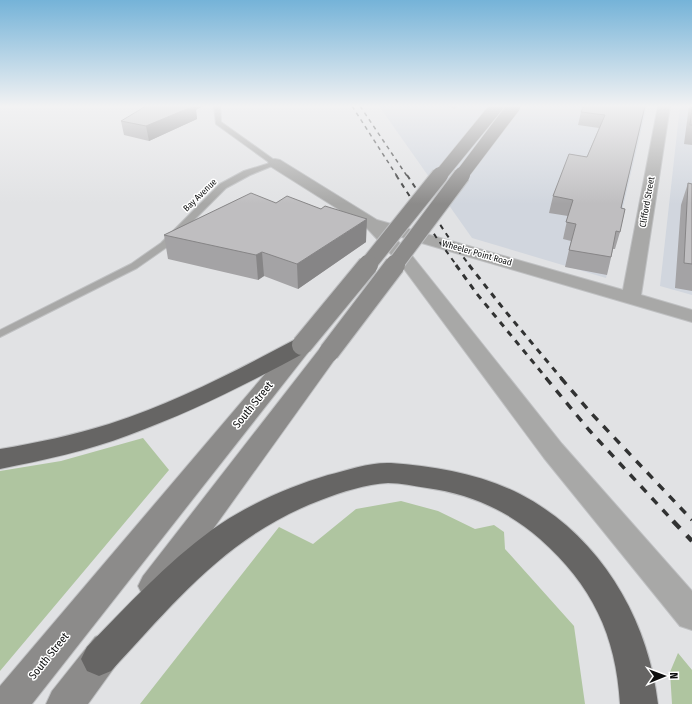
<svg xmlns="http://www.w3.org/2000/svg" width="692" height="704" font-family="'Fira Sans Condensed',sans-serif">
	<rect width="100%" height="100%" fill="#e1e2e4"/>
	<path fill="#d1d6de" d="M379,106H496L525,109L528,106H647L606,278L472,238Z
		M680,106H692V295L660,286Z"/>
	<path fill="#afc5a0" d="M143,438L169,470L0,671V471L61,461Z
		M401,501L438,511L475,529L494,525L504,532L505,549L574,626L585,704H140L279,527L313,544L356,509Z
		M678,653L692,670V704H672L670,672Z"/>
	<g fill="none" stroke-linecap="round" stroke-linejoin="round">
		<defs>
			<path id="lane" d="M214,106H220L221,122L277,162V164L250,175L226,188L167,247L137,268L0,337V330L131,264L161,243L220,184L244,171L270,163L216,124Z
				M450,106H457L454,108Z"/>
			<path id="street" d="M658,106H670L641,295L692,310V322L391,234L413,257L562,444L692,591V630L680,626L544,458L401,265L365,226L270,166L268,163L270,160L275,159L280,160L377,220L623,290Z"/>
			<path id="secondary" d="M302,338L310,340L313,345L310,350L32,704H0V686L294,340Z
				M329,345L337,347L340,352L165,596L154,600L143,596L138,586L143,576L321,347Z
				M107,632L119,637L124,649L119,661L88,704H46L52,691L95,637Z"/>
			<path id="highway" d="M302,338L310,340L313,345L310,350C251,382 192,412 129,435C87,451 44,460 0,469V449C37,443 73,435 109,424C174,403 234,372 294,340Z
				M391,463C435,466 481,474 520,494C599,535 648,617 658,704H620C616,635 592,585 540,539C507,510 470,494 427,488C414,486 401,483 388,483C366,484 342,492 321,500C228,535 176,601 111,671L99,676L87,671L81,659L87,647C127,606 166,563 213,529C247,505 288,487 328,475C348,470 370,462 391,463Z"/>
		</defs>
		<use href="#lane" stroke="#bfc0c2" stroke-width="2"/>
		<use href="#street" stroke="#bfc0c2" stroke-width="2"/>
		<use href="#secondary" stroke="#bfc0c2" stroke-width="2"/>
		<use href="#highway" stroke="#bfc0c2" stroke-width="2"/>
		<use href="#lane" fill="#a8a8a7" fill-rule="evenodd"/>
		<use href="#street" fill="#a8a8a7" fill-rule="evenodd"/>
		<use href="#secondary" fill="#8c8b8a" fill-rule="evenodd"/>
		<use href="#highway" fill="#666564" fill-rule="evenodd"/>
		<path stroke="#313232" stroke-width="1.5" stroke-dasharray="4 4" stroke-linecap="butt" d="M352,106L397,176
			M360,106L407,176"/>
		<path stroke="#313232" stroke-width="2" stroke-dasharray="5 5" stroke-linecap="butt" d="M396,175L436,237L457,266
			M407,175L451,241L470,266"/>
		<path stroke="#313232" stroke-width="3" stroke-dasharray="6 6" stroke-linecap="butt" d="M456,265L477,294L547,379
			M469,265L506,312L562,379"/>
		<path stroke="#313232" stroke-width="3.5" stroke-dasharray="8 8" stroke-linecap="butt" d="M546,378L589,430L674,522
			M561,378L591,413L692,520"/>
		<path stroke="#313232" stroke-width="4.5" stroke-dasharray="10 10" stroke-linecap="butt" d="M673,521L692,541"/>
		<defs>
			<path id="secondary-bridge-far2" d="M440,176L497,106
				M461,176L514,106"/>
			<path id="secondary-bridge-far1" d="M367,266L440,175
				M394,266L462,175"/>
			<path id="secondary-bridge" d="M302,345L368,265
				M329,352L395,265"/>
		</defs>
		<use href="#secondary-bridge-far2" stroke="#bfc0c2" stroke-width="14" stroke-linecap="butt"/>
		<use href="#secondary-bridge-far1" stroke="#bfc0c2" stroke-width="18" stroke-linecap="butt"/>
		<use href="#secondary-bridge" stroke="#bfc0c2" stroke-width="22" stroke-linecap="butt"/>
		<use href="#secondary-bridge-far2" stroke="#8c8b8a" stroke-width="13"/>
		<use href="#secondary-bridge-far1" stroke="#8c8b8a" stroke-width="16"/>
		<use href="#secondary-bridge" stroke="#8c8b8a" stroke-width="20"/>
	</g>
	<path fill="#a4a3a5" d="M645,106L621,208L620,232L615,249H613L607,275L565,267L571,241L563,239L568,216L549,213L553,196L587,157L599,128L578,125L581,112Z
		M689,106H692V145L684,144Z
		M196,110L197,119L149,141L124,135L121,121Z
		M688,183L692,184V291L675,288L681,205Z
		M164,235L366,242L298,289L264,276L258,280L168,259Z"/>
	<path fill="#868586" d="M185,106H203L196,110L197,119L149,141L146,126Z
		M367,219L366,242L298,289L297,264Z
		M262,252L264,276L258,280L256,255Z"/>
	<path fill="#bfbec0" stroke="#868586" d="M146,106H194L146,126L121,121Z
		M584,106H645L621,208L625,209L620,232L616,231L611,257L569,250L576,224L566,222L573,200L553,196L569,154L587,157L605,115L581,112Z
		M692,106V125H690Z
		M688,183L692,184V264L684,263Z
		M251,193L276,203L287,196L321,209L325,206L367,219L297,264L262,252L256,255L164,235Z"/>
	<linearGradient id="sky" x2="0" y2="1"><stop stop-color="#75b3d8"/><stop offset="0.52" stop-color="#f2f2f3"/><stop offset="1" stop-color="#f2f2f3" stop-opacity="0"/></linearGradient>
	<rect width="692" height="204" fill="url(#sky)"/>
	<g text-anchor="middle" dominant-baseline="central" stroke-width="3" stroke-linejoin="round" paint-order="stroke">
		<g font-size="9" fill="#0e0f0f" stroke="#fff">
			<text transform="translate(200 195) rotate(-44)">Bay Avenue</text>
			<text transform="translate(647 202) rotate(-80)">Clifford Street</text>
			<text transform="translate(477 253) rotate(16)">Wheeler Point Road</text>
		</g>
		<g font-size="11" fill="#0e0f0f" stroke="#fff">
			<text transform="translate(253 405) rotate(-51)">South Street</text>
			<text transform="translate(49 656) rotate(-51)">South Street</text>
		</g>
	</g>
	<g transform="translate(664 676) rotate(89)" stroke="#ffffff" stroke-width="3" paint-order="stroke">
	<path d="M0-3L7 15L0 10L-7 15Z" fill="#0e0f0f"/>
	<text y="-6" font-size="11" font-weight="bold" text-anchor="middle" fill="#0e0f0f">N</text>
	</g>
</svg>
